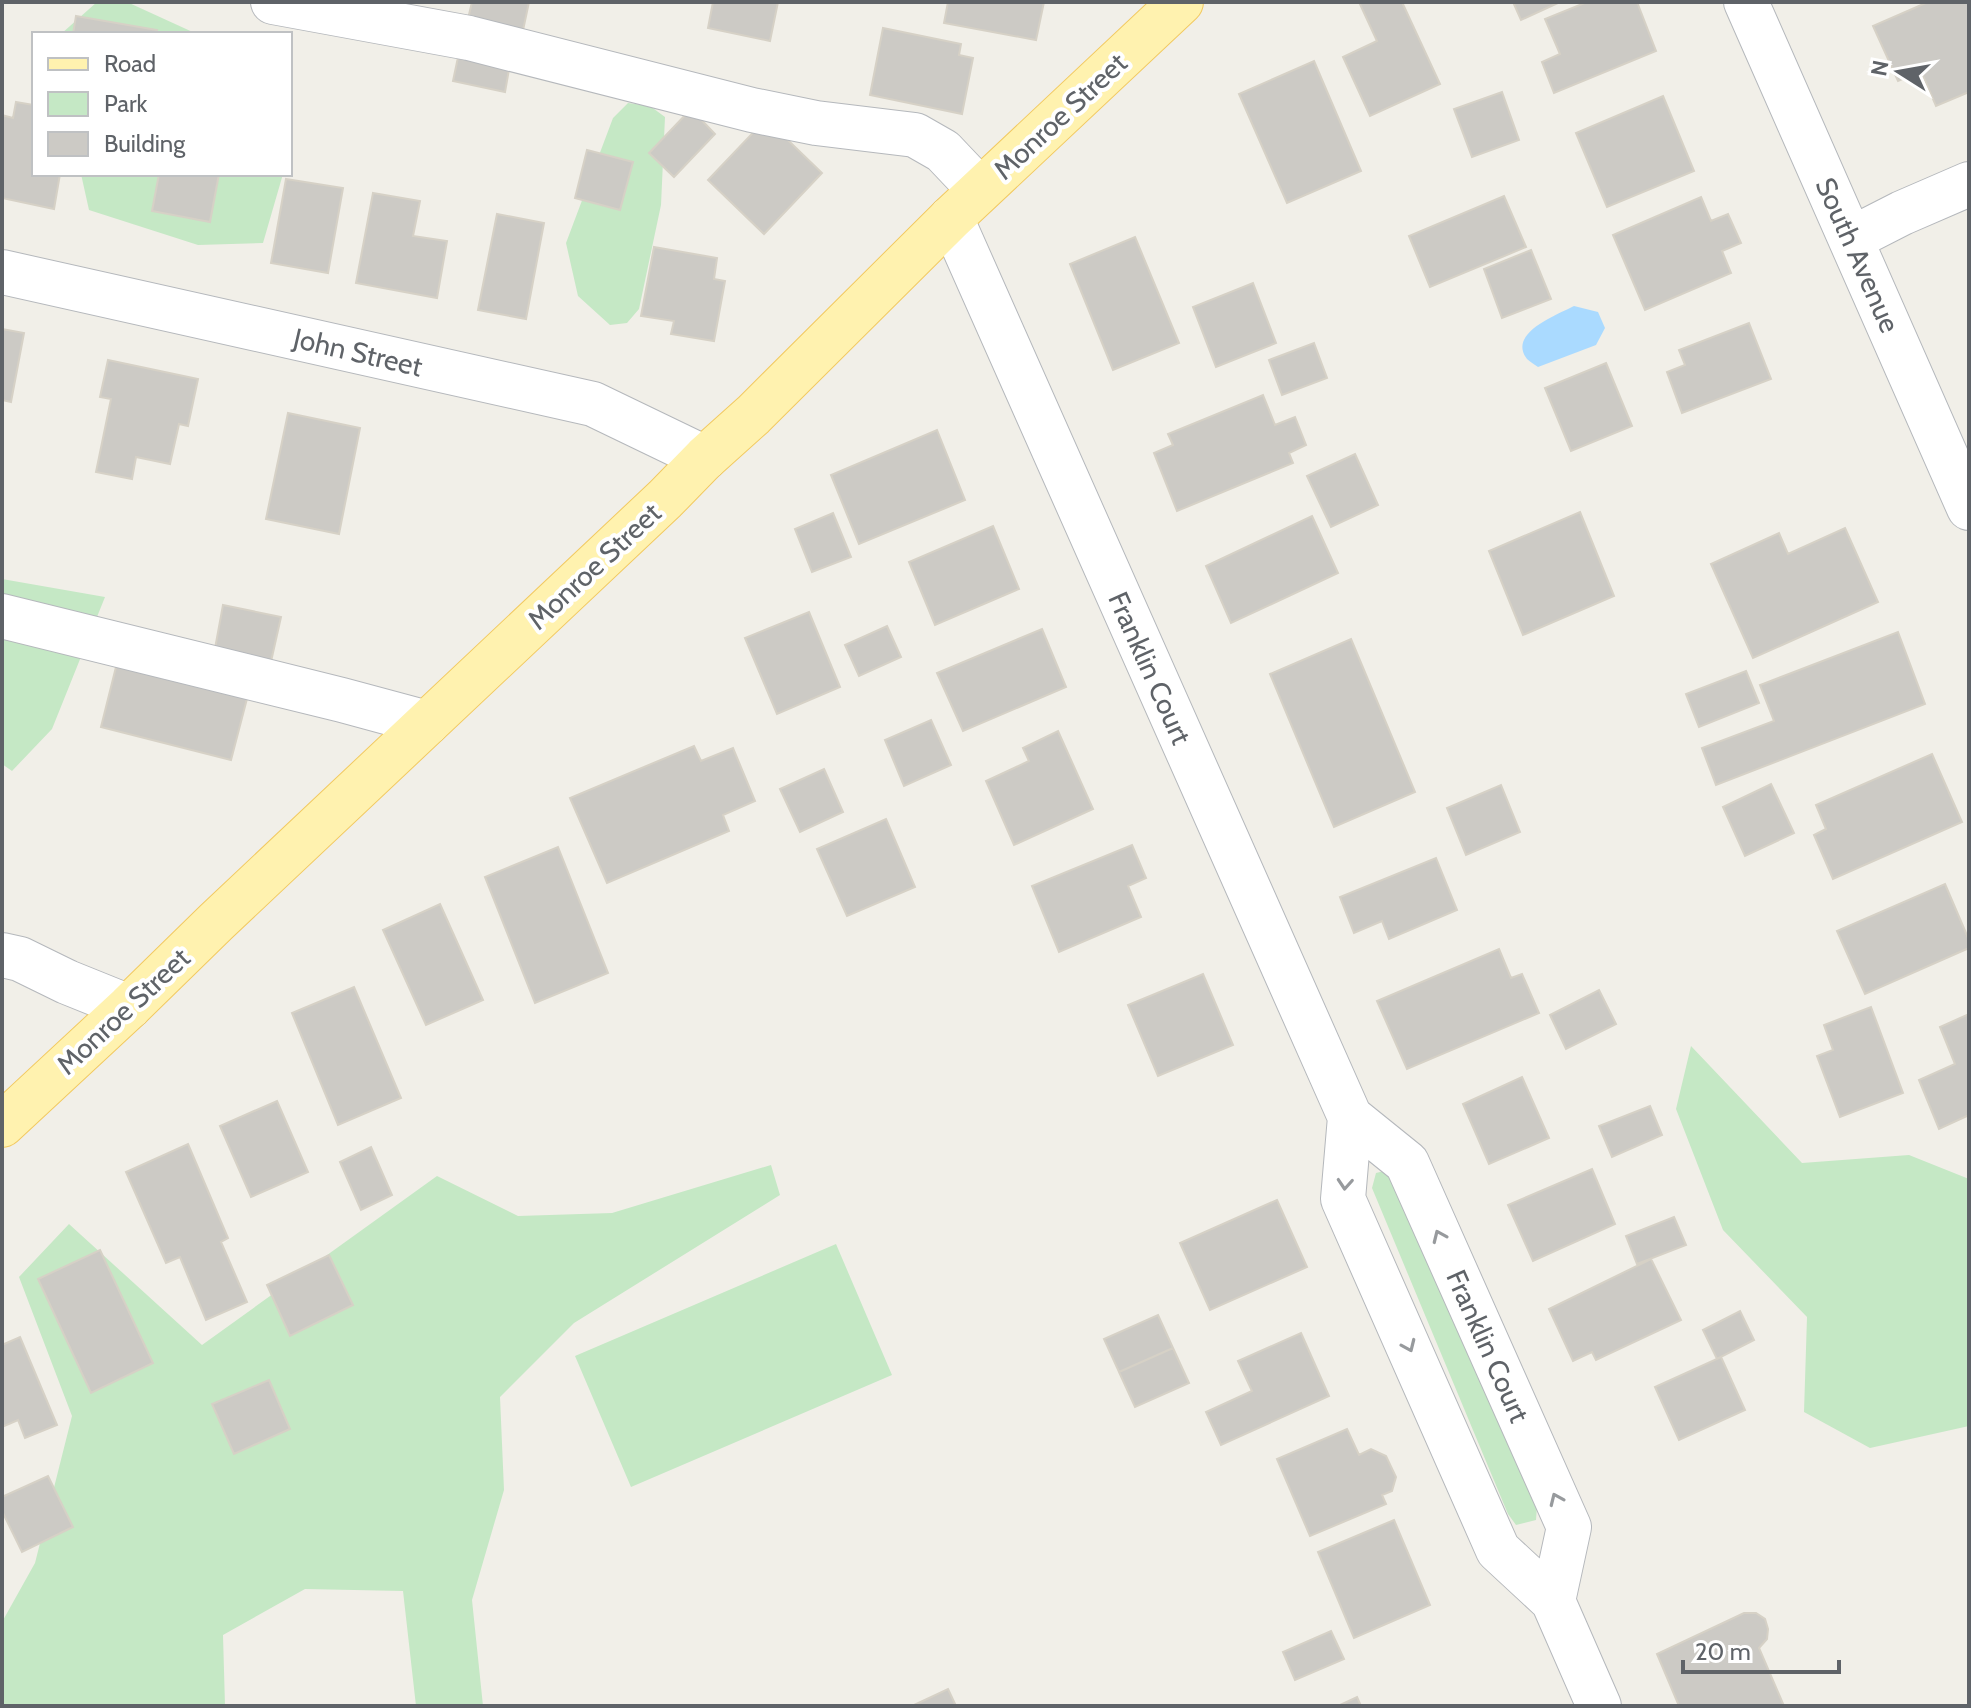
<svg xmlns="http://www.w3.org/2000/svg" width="1971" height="1708" font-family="Cabin,sans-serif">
	<rect width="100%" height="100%" fill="#f1efe8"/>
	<path fill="#c5e8c5" d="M97,2H127L197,34H61Z
		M628,103L650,106L665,117L661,205L639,309L627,323L610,325L578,296L566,243L613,118Z
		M81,174H283L263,243L198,245L89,210Z
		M2,579L105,597L52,729L12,771L2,764Z
		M1691,1046L1802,1163L1909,1155L1969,1179V1426L1870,1448L1804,1412L1807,1317L1723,1230L1676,1109Z
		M771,1165L780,1195L574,1323L500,1397L504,1490L472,1600L483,1706H416L403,1591L305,1589L223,1635L225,1706H2V1622L35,1563L72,1416L19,1277L69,1224L202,1345L437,1176L518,1216L612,1213Z
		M1384,1171L1394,1175L1537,1506L1536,1520L1516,1525L1508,1514L1372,1188L1376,1173Z
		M836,1244L892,1375L631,1487L575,1356Z"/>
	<path fill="#aadaff" d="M1574,306L1598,312L1605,328L1596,345L1538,367C1534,364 1530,362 1527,359C1507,333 1557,315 1574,306Z"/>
	<path fill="#cccac5" stroke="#d6d1c6" stroke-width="2" d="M472,2H529L522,35L467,23Z
		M713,2H778L770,41L708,28Z
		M948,2H1044L1036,40L944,23Z
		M1359,2H1402L1440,84L1370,116L1343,57L1377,41Z
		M1513,2H1560L1521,20Z
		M1587,2H1637L1656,51L1554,93L1542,62L1560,54L1545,19Z
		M1928,2H1969V92L1936,106L1921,71L1898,81L1873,26Z
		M76,16L157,30L156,34H73Z
		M883,28L961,44L959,55L973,58L962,114L870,95Z
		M460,48L511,58L505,92L453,81Z
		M1314,61L1361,171L1287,203L1239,94Z
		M1502,92L1519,140L1472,157L1454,109Z
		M1663,96L1694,171L1607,207L1576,133Z
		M16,102L34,105V174H60L54,209L2,198V115L13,118Z
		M691,109L715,134L674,177L649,153Z
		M766,119L822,173L764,234L708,180Z
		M587,150L633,162L620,210L575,198Z
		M159,174H219L210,222L152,211Z
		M286,179L343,188L328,273L271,263Z
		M373,193L420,201L413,236L447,241L437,298L356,283Z
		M1504,196L1526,247L1430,287L1409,236Z
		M1701,197L1711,221L1728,214L1741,243L1722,251L1731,273L1645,310L1613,235Z
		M497,214L544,223L526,319L478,310Z
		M1135,237L1179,343L1113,370L1070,264Z
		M654,247L717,258L714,279L725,281L714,341L671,334L674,321L641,316Z
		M1531,250L1551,299L1502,318L1484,269Z
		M1253,283L1276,343L1216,367L1193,307Z
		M1749,323L1771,379L1682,413L1667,372L1685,365L1679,350Z
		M2,329L24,333L11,402L2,400Z
		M1314,343L1327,378L1282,395L1269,360Z
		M108,360L198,379L188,426L179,424L170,464L136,457L132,479L96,472L111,399L100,397Z
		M1606,363L1632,426L1571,451L1545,388Z
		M1263,395L1275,425L1295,417L1306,445L1289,453L1293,463L1177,511L1154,453L1173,445L1168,434Z
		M288,413L360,428L339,534L266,519Z
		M937,430L965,500L859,544L831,475Z
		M1355,454L1378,505L1331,527L1307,476Z
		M1580,512L1614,596L1523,635L1489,551Z
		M833,513L851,557L812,572L795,529Z
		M1312,516L1338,573L1231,623L1206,566Z
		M993,526L1019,589L935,625L909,562Z
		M1845,528L1878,602L1753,658L1711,564L1779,533L1788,554Z
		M223,605L281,617L270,666L214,654Z
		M809,612L840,687L777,714L745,638Z
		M887,626L901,657L859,676L845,645Z
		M1042,629L1066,687L963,731L937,673Z
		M1898,632L1925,704L1716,785L1702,748L1774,721L1760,685Z
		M1351,639L1415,792L1334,827L1270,674Z
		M118,659L249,691L231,760L101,727Z
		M1746,671L1759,703L1699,727L1686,694Z
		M931,720L951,765L904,786L885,740Z
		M1058,731L1093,809L1014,845L986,781L1029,761L1023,748Z
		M694,746L701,761L733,748L755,801L723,815L729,831L607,883L570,798Z
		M1932,754L1962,822L1833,879L1814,835L1826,829L1816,805Z
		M824,769L843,812L800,832L780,789Z
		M1771,784L1794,833L1745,856L1723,807Z
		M1501,785L1520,832L1466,855L1447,808Z
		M886,819L915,887L847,916L817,849Z
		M1132,845L1146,878L1128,886L1141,917L1059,952L1032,886Z
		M558,847L608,973L535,1003L485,877Z
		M1436,858L1457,910L1389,939L1382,921L1354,933L1340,897Z
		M1945,884L1969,940V948L1865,994L1837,931Z
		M440,904L483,1000L426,1025L383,930Z
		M1499,949L1511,978L1522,974L1539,1013L1407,1069L1377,1001Z
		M1203,974L1233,1045L1158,1076L1128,1005Z
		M354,987L401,1098L338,1125L292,1013Z
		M1599,990L1616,1024L1566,1049L1550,1015Z
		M1871,1007L1903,1093L1840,1117L1817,1056L1833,1050L1824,1025Z
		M1969,1014V1115L1939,1129L1919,1080L1955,1064L1940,1027Z
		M1522,1077L1549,1138L1489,1164L1463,1104Z
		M277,1101L308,1172L251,1197L220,1126Z
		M1650,1106L1662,1135L1612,1157L1599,1126Z
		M188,1144L228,1238L221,1242L247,1302L206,1320L180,1257L166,1263L126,1172Z
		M371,1147L392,1195L361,1210L340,1162Z
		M1592,1169L1615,1224L1533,1261L1508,1205Z
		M1277,1200L1307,1267L1210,1310L1180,1243Z
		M1674,1217L1686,1245L1637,1264L1626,1236Z
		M100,1250L153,1363L91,1393L38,1279Z
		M329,1255L353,1305L290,1336L267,1285Z
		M1651,1259L1681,1320L1596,1360L1592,1352L1573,1361L1549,1309Z
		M1740,1311L1754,1340L1717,1359L1703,1330Z
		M1158,1315L1173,1348L1119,1372L1104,1339Z
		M1301,1333L1329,1396L1221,1445L1206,1412L1252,1391L1238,1361Z
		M20,1337L57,1425L25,1438L18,1420L2,1427V1345Z
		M1173,1348L1189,1383L1135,1407L1119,1372Z
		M1721,1357L1745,1410L1679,1440L1655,1387Z
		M269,1380L290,1429L234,1454L212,1404Z
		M1347,1429L1359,1455L1371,1449L1386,1456L1396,1477L1392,1491L1382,1495L1386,1504L1310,1536L1277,1459Z
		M48,1476L73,1527L22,1552L2,1511V1497Z
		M1394,1520L1430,1605L1354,1638L1318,1552Z
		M1744,1613H1756L1765,1619L1768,1629L1767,1639L1759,1648L1784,1706H1679L1657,1654Z
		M1331,1631L1344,1659L1295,1680L1283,1652Z
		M948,1689L956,1706H912Z
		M1357,1697L1361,1706H1338Z"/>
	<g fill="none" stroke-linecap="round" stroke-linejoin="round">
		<defs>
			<path id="minor" d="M273,2L469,38L752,110L816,123L915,135L943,151L980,190
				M1746,2L1969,508
				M951,218L1350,1117L1407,1163L1569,1527L1553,1601
				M1851,239L1902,213L1969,184
				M2,272L593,404L705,458
				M2,616L342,700L427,723
				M2,955L20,959L67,982L129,1007
				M1350,1117L1343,1199L1498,1550L1553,1601L1599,1706"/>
			<path id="major" d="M2,1125L129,1007L216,922L665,499L705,458L753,415L951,218L1181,2"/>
		</defs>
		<use href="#minor" stroke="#b5b8bc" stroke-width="46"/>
		<use href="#major" stroke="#f2c960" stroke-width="46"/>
		<use href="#minor" stroke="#fff" stroke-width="44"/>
		<use href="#major" stroke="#fff2af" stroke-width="44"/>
	</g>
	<defs><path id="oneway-chevron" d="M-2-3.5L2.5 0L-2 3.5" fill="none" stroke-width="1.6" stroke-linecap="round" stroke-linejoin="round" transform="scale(2)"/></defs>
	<g stroke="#979a9d">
		<use href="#oneway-chevron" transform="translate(1345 1184) rotate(94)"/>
		<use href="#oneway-chevron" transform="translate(1439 1236) rotate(-114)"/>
		<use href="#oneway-chevron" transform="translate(1409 1346) rotate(66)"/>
		<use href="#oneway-chevron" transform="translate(1556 1499) rotate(-114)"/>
	</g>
	<g text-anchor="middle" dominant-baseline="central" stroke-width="8" stroke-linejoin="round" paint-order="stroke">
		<g font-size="28" fill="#5f6368" stroke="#fff">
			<text transform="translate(1060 116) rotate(-43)">Monroe Street</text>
			<text transform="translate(1858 255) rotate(66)">South Avenue</text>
			<text transform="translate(358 352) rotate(13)">John Street</text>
			<text transform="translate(594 566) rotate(-43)">Monroe Street</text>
			<text transform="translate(1150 668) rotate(66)">Franklin Court</text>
			<text transform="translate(123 1011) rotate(-43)">Monroe Street</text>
			<text transform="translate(1488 1346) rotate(66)">Franklin Court</text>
		</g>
	</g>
	<rect width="1971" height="1708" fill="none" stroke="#5f6368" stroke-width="8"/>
	<rect x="32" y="32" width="260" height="144" fill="#ffffff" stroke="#bfc1c3" stroke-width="2"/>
	<rect x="48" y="58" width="40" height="12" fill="#fff2af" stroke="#bfc1c3" stroke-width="2"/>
	<text x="104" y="72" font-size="24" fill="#5f6368">Road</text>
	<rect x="48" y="92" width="40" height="24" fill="#c5e8c5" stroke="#bfc1c3" stroke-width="2"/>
	<text x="104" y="112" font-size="24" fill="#5f6368">Park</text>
	<rect x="48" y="132" width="40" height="24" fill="#cccac5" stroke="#bfc1c3" stroke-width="2"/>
	<text x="104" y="152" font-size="24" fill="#5f6368">Building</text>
	<g transform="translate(1899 72) rotate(281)" stroke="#ffffff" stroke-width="6" paint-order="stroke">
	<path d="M0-6L14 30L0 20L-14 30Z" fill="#5f6368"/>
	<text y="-12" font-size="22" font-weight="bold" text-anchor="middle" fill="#5f6368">N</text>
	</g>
	<path d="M1683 1660v12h156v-12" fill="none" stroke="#5f6368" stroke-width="4"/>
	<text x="1695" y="1660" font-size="24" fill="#5f6368" stroke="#ffffff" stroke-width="6" paint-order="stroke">20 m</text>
</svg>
